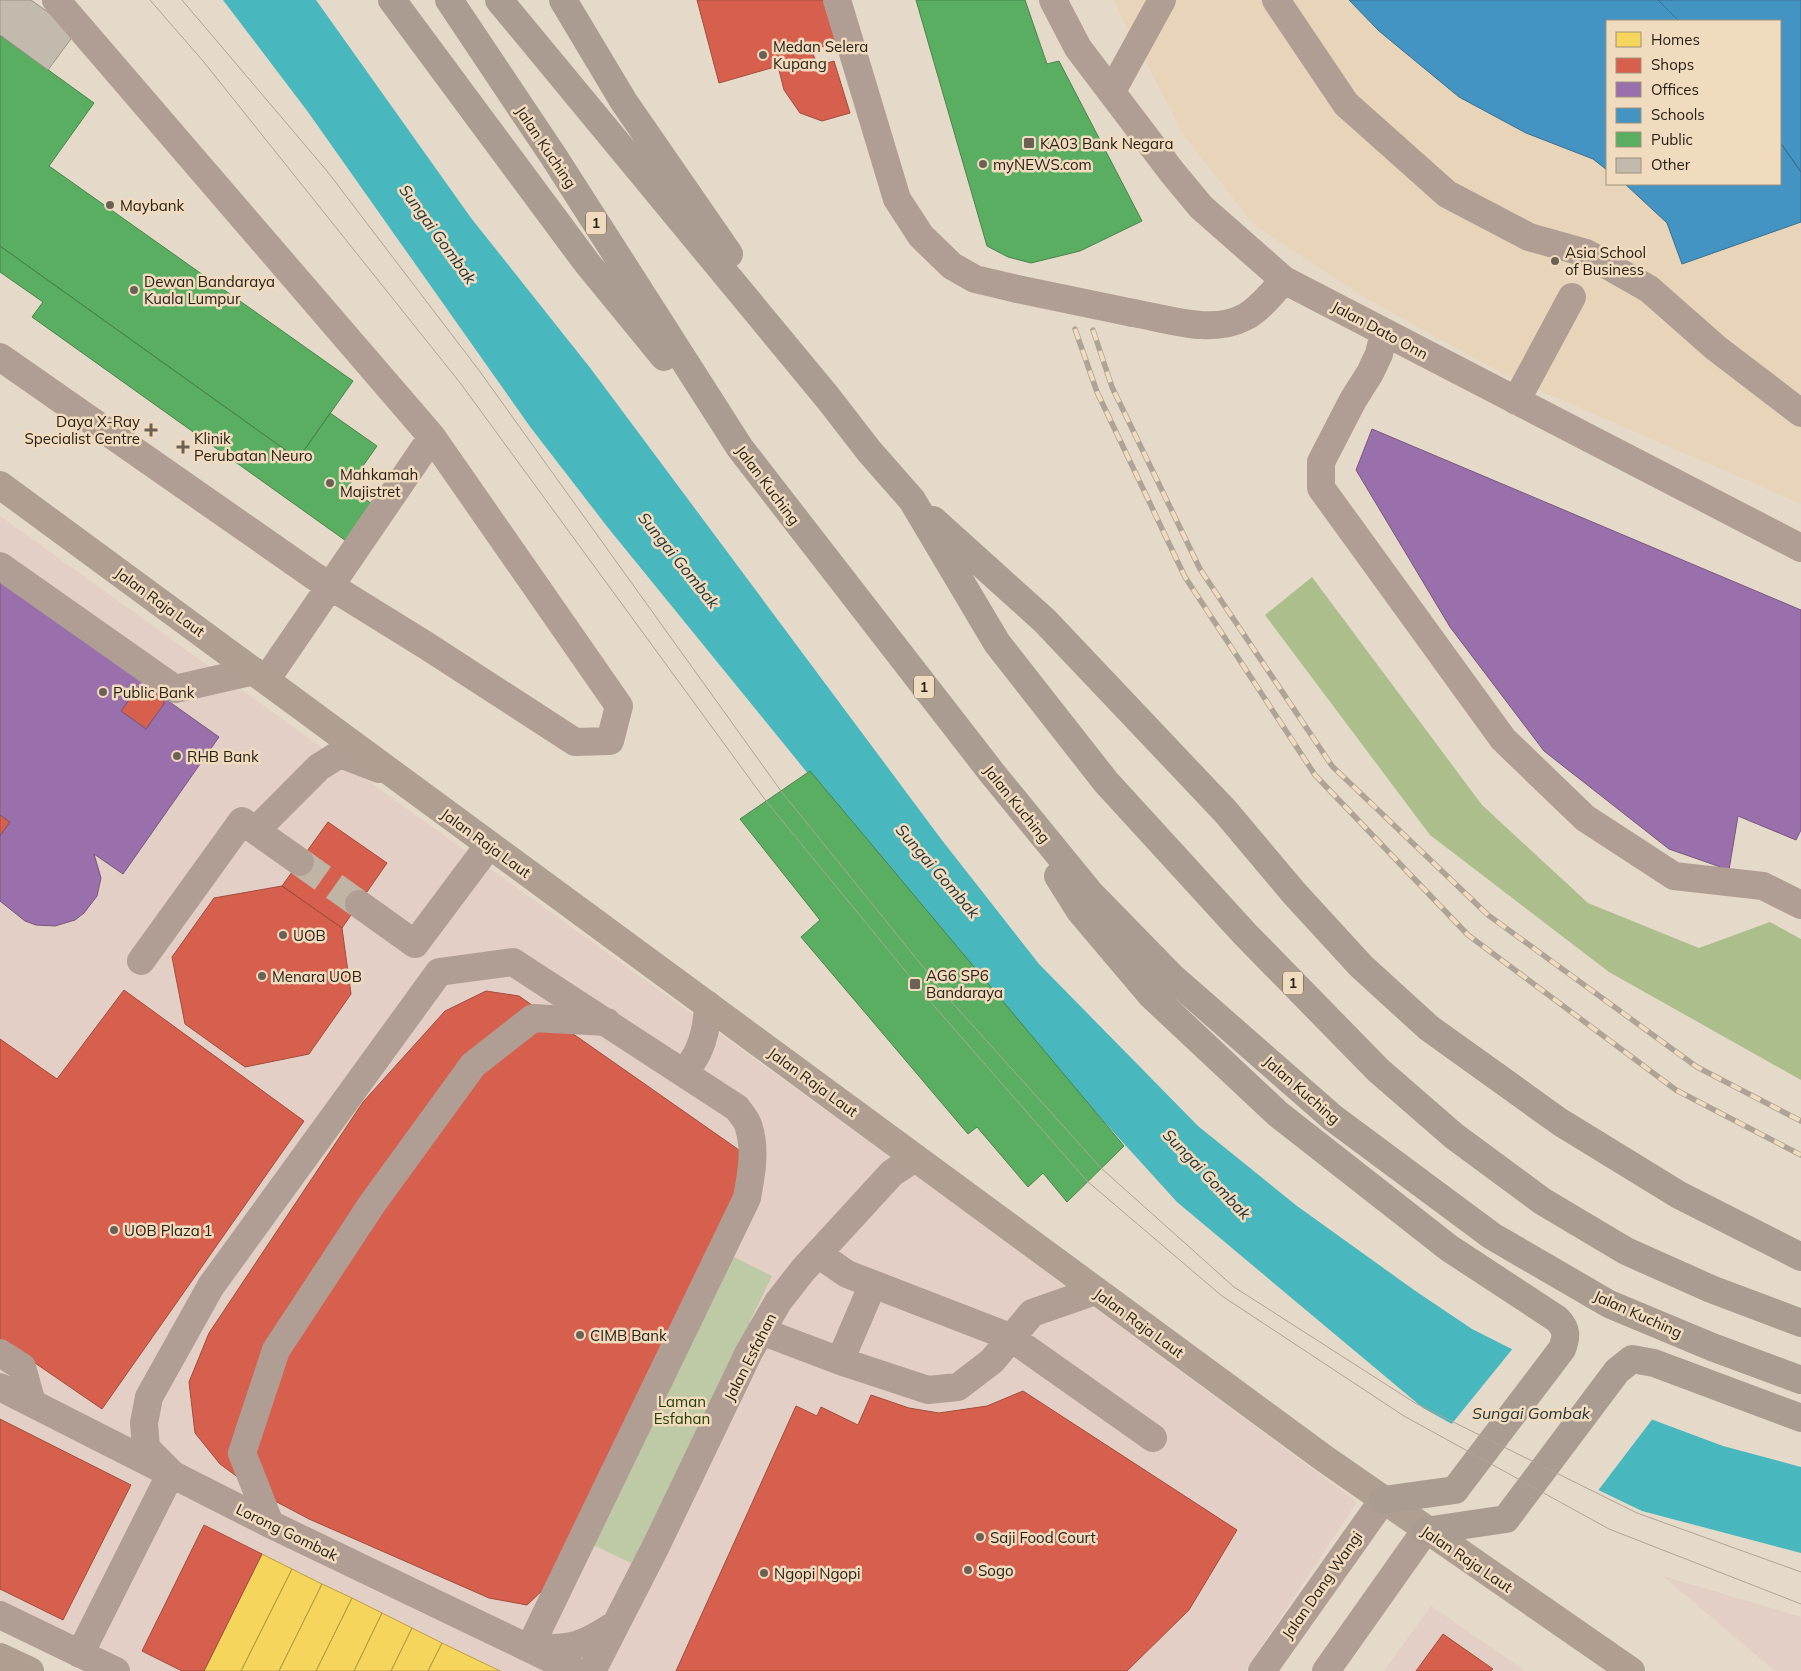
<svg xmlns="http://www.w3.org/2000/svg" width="1801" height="1671" font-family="Mulish,sans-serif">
	<rect width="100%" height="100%" fill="#e5d9c9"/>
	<path fill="#e3cfc5" d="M0,516L888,1155L1357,1502L1245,1671H98L0,1625Z
		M1663,1576L1801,1617V1671H1775Z
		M1431,1606L1525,1671H1384Z"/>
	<path fill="#e7d4b9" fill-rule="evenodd" d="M1113,0H1801V504L1509,377L1364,297L1254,225L1185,137ZM1607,21H1780V184H1607Z"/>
	<path fill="#becaa5" d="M730,1255L772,1276L633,1564L591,1544Z"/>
	<path fill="#adbe8d" d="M1312,577L1482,805L1588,903L1699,948L1770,922L1801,939V1080L1609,972L1430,835L1265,615Z"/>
	<path fill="#48b7be" d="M223,0H316L471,218L591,369L941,839L1039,964L1198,1126L1297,1206L1414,1290L1472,1329L1648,1418L1723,1446L1801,1467V1553L1642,1511L1588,1485L1515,1459L1423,1408L1177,1202L1009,1017L910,899L609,529L531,428L308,112Z"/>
	<path fill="#e5d9c9" d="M1514,1347L1654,1417L1597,1492L1514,1461L1450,1426Z"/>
	<path fill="#f6d55c" stroke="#b89f47" d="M262,1554L292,1569L241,1671H204Z
		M292,1569L322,1584L279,1671H241Z
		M322,1584L352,1598L316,1671H279Z
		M352,1598L382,1613L354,1671H316Z
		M382,1613L412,1628L391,1671H354Z
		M412,1628L442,1643L428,1671H391Z
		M442,1643L500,1671H428Z"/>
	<path fill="#d6604d" stroke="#a24d3c" d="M697,0H824L837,42L812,50L817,66L834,61L850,113L822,121L800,113L784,90L778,66L719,83Z
		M145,684L163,693L164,698V704L146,729L121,711L136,690Z
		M0,815L10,822L0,836Z
		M328,822L387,863L342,928L282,886Z
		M282,886L342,928L351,994L309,1054L245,1067L185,1024L172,957L214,898Z
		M124,990L304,1121L102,1409L0,1339V1039L57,1079Z
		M486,991L519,996L739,1150V1195L546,1587L527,1605L489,1598L309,1519L258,1492L220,1464L195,1433L189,1382L209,1333L363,1102L445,1011Z
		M1023,1391L1237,1530L1189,1610L1127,1671H676L796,1406L817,1416L821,1407L858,1425L871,1395L909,1408L939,1413L987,1406Z
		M0,1419L131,1485L63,1620L0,1589Z
		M204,1525L262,1554L204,1671H182L142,1651Z
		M1443,1634L1493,1669L1491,1671H1416Z"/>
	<path fill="#9970ab" stroke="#77587e" d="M1372,429L1801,610V830L1796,840L1738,816L1729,870L1669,849L1544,751L1450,627L1356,470Z
		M0,582L145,684L136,690L121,711L146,729L164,704V698L219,737L123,874L94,854L101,878L97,896L84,913L75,920L55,926L36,925L25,921L0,901V836L10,822L0,815Z"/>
	<path fill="#4393c3" stroke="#3b718f" d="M1349,0H1658L1679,21H1607V170L1593,159L1526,133L1459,97L1379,31Z
		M1658,0H1801V172L1780,142V21H1679Z
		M1780,142L1801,172V222L1682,264L1667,223L1625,184H1780Z"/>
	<path fill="#5aae61" stroke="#4b844a" d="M916,0H1025L1047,64L1059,61L1142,221L1080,251L1031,263L1008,257L987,246Z
		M0,35L94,103L49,166L353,381L298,459L0,246Z
		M0,246L298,459L330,413L377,446L348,487L382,511L356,548L32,317L43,302L0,272Z
		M810,771L1124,1146L1067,1202L1043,1173L1028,1187L977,1127L968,1134L801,937L820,920L740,819Z"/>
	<path fill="#c3baae" stroke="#9c9386" d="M0,0H31L76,32L48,70L0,35Z"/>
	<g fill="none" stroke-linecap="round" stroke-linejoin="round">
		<path stroke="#bfb4a5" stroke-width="28" stroke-dasharray="28 14" stroke-linecap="butt" d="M300,862L359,904"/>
		<path stroke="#b09e94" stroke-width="28" d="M837,0L897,199L921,236L952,266L975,279L1017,289
			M1053,0L1078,48L1172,172L1201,207L1284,280L1801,548
			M1276,0L1346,104L1447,194L1529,237L1586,253L1649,289L1716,348L1801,413
			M1112,91L1162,0
			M1133,313C1169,319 1211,335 1245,317C1260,309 1273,292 1284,280
			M1384,333L1379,354L1370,373L1353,400L1321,462V488L1503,739L1585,818L1674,876L1763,886L1801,905
			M0,357L314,576L427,646L575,742L610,741L619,706L432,437L56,0
			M1516,401L1572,297
			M0,566L175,689L254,671
			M266,680L432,437
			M256,830L319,767L340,754L379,769
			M359,904L415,944L489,845
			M141,961L242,821L300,862
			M684,1071C701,1055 707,1029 708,1005
			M818,1254L847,1274L1010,1337L1153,1438
			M761,1331L840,1361L928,1390L958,1387L992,1361L1032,1313L1095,1291
			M0,1353L22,1367L32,1403
			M840,1361L873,1284
			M0,1387L270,1524L576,1671
			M270,1524L242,1453L276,1350L372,1204L473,1065L533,1018L607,1022
			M0,1615L116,1671
			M533,1648C573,1649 583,1646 616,1624
			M80,1654L171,1473L146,1448L144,1423L149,1397L211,1286L439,972L513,962L737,1108C741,1114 748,1121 749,1128C756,1150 751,1176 747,1198L530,1647
			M592,1671L656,1546L749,1352L778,1302L803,1270L892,1173L915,1158
			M1262,1671L1383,1500
			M1326,1671L1425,1531"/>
		<path stroke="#af9e92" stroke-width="28" d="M0,485L1325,1459L1631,1671
			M0,1657L30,1671"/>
		<path stroke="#aa9c91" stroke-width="28" d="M392,0L587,263L664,357
			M449,0L554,157L740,448L992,773L1090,893L1172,977L1333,1118L1492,1236L1609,1304L1712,1347L1801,1380
			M499,0L828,398L869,451L912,500L997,643L1106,782L1245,934L1378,1070L1454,1136L1542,1201L1626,1251L1711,1289L1801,1323
			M563,0L624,102L729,254
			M933,520L1045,621L1225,811L1294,893L1361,966L1429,1028L1560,1122L1679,1195L1801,1257
			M1058,876L1080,911L1151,995L1278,1114L1449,1248L1557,1319C1567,1329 1567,1336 1562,1349L1455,1490L1383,1500
			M1425,1531L1506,1519L1617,1371L1632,1359L1654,1363L1801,1418"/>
		<path stroke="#afa397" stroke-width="1" d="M150,0L203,61L461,384L766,801L935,1007L1087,1181L1222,1296L1404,1416L1609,1529L1801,1604
			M182,0L327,171L478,369L781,791L949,999L1101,1168L1234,1287L1415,1403L1637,1513L1801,1572"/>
		<defs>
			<path id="rail" d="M1075,329L1097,392L1185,577L1315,775L1468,935L1676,1090L1801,1155
				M1093,330L1112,387L1200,569L1332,766L1488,915L1697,1067L1801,1121"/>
		</defs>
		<use href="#rail" stroke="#afa397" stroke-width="5.5"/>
		<use href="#rail" stroke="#f0dbbe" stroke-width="4" stroke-dasharray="11" stroke-linecap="butt"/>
		<path stroke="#b09e94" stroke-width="28" d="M1017,289L1133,313"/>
	</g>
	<g fill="#6b6155" stroke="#f0dbbe" stroke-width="2">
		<circle cx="763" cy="55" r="5"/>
		<rect x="1023" y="137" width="12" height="12" rx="2.5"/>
		<circle cx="983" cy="164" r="5"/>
		<circle cx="110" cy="205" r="5"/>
		<circle cx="1555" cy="261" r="5"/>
		<circle cx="134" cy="290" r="5"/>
		<path d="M148.5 422.5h5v5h5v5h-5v5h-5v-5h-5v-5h5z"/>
		<path d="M180.5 439.5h5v5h5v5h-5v5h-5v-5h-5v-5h5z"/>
		<circle cx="330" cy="483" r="5"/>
		<circle cx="103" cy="692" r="5"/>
		<circle cx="177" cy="756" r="5"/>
		<circle cx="283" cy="935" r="5"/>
		<circle cx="262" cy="976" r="5"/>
		<rect x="909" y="978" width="12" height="12" rx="2.5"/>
		<circle cx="114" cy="1230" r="5"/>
		<circle cx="580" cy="1335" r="5"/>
		<circle cx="980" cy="1537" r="5"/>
		<circle cx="968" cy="1570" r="5"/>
		<circle cx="764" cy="1573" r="5"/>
	</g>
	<g text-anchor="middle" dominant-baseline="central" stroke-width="5" stroke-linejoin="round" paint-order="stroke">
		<g fill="#f0dbbe" stroke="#655948" stroke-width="1">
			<rect x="586" y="211.5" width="20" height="23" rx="4"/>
			<rect x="914" y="675.5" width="20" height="23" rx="4"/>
			<rect x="1283" y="971.5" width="20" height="23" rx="4"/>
		</g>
		<g font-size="14" font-weight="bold" fill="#292116">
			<text x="596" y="223">1</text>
			<text x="924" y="687">1</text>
			<text x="1293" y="983">1</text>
		</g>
		<g font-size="15" fill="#292116" stroke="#f0dbbe" text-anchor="start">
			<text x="773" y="46">Medan Selera<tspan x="773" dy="17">Kupang</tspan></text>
			<text x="1040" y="143">KA03 Bank Negara</text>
			<text x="993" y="164">myNEWS.com</text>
			<text x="120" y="205">Maybank</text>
			<text x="1565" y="252">Asia School<tspan x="1565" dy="17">of Business</tspan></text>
			<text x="144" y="281">Dewan Bandaraya<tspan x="144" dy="17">Kuala Lumpur</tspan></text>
			<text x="140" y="421" text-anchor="end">Daya X-Ray<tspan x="140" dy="17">Specialist Centre</tspan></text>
			<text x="194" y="438">Klinik<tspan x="194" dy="17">Perubatan Neuro</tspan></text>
			<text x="340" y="474">Mahkamah<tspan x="340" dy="17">Majistret</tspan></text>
			<text x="113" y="692">Public Bank</text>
			<text x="187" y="756">RHB Bank</text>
			<text x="293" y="935">UOB</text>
			<text x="926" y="975">AG6 SP6<tspan x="926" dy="17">Bandaraya</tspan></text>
			<text x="272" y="976">Menara UOB</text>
			<text x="124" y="1230">UOB Plaza 1</text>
			<text x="590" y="1335">CIMB Bank</text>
			<text x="990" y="1537">Saji Food Court</text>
			<text x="978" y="1570">Sogo</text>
			<text x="774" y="1573">Ngopi Ngopi</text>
		</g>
		<g font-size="15" fill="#292116" stroke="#f0dbbe">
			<text transform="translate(546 147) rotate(56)">Jalan Kuching</text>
			<text transform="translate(1380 330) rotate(28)">Jalan Dato Onn</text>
			<text transform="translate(768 485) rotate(53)">Jalan Kuching</text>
			<text transform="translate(160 602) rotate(36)">Jalan Raja Laut</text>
			<text transform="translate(1017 804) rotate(51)">Jalan Kuching</text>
			<text transform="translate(486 843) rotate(36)">Jalan Raja Laut</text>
			<text transform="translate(813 1082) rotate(36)">Jalan Raja Laut</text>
			<text transform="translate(1302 1090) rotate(41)">Jalan Kuching</text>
			<text transform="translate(1638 1314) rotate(24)">Jalan Kuching</text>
			<text transform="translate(1139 1323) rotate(36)">Jalan Raja Laut</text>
			<text transform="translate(750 1357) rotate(-63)">Jalan Esfahan</text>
			<text transform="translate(287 1532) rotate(26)">Lorong Gombak</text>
			<text transform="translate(1467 1559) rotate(34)">Jalan Raja Laut</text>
			<text transform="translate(1322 1585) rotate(-55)">Jalan Dang Wangi</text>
		</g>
		<g font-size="15" fill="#243f05" stroke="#f0dbbe">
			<text x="682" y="1401">Laman<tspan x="682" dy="17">Esfahan</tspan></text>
		</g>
		<g font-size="16" font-style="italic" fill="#20363a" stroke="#f0dbbe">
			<text transform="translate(438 234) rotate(54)">Sungai Gombak</text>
			<text transform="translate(679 560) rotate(51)">Sungai Gombak</text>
			<text transform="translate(938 871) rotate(49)">Sungai Gombak</text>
			<text transform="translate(1207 1174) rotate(46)">Sungai Gombak</text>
			<text x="1531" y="1413">Sungai Gombak</text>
		</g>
	</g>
	<rect x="1606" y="20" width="175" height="165" fill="#f0dbbe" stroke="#a0917b"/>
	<rect x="1616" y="32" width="25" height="15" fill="#f6d55c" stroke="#a0917b"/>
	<text x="1651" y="45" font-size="15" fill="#292116">Homes</text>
	<rect x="1616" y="58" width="25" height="15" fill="#d6604d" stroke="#a0917b"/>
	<text x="1651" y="70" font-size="15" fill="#292116">Shops</text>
	<rect x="1616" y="82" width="25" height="15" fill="#9970ab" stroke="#a0917b"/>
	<text x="1651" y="95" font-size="15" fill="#292116">Offices</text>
	<rect x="1616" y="108" width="25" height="15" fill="#4393c3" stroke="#a0917b"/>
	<text x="1651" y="120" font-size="15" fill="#292116">Schools</text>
	<rect x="1616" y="132" width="25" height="15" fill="#5aae61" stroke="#a0917b"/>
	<text x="1651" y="145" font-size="15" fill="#292116">Public</text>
	<rect x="1616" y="158" width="25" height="15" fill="#c3baae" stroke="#a0917b"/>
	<text x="1651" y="170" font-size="15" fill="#292116">Other</text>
</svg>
